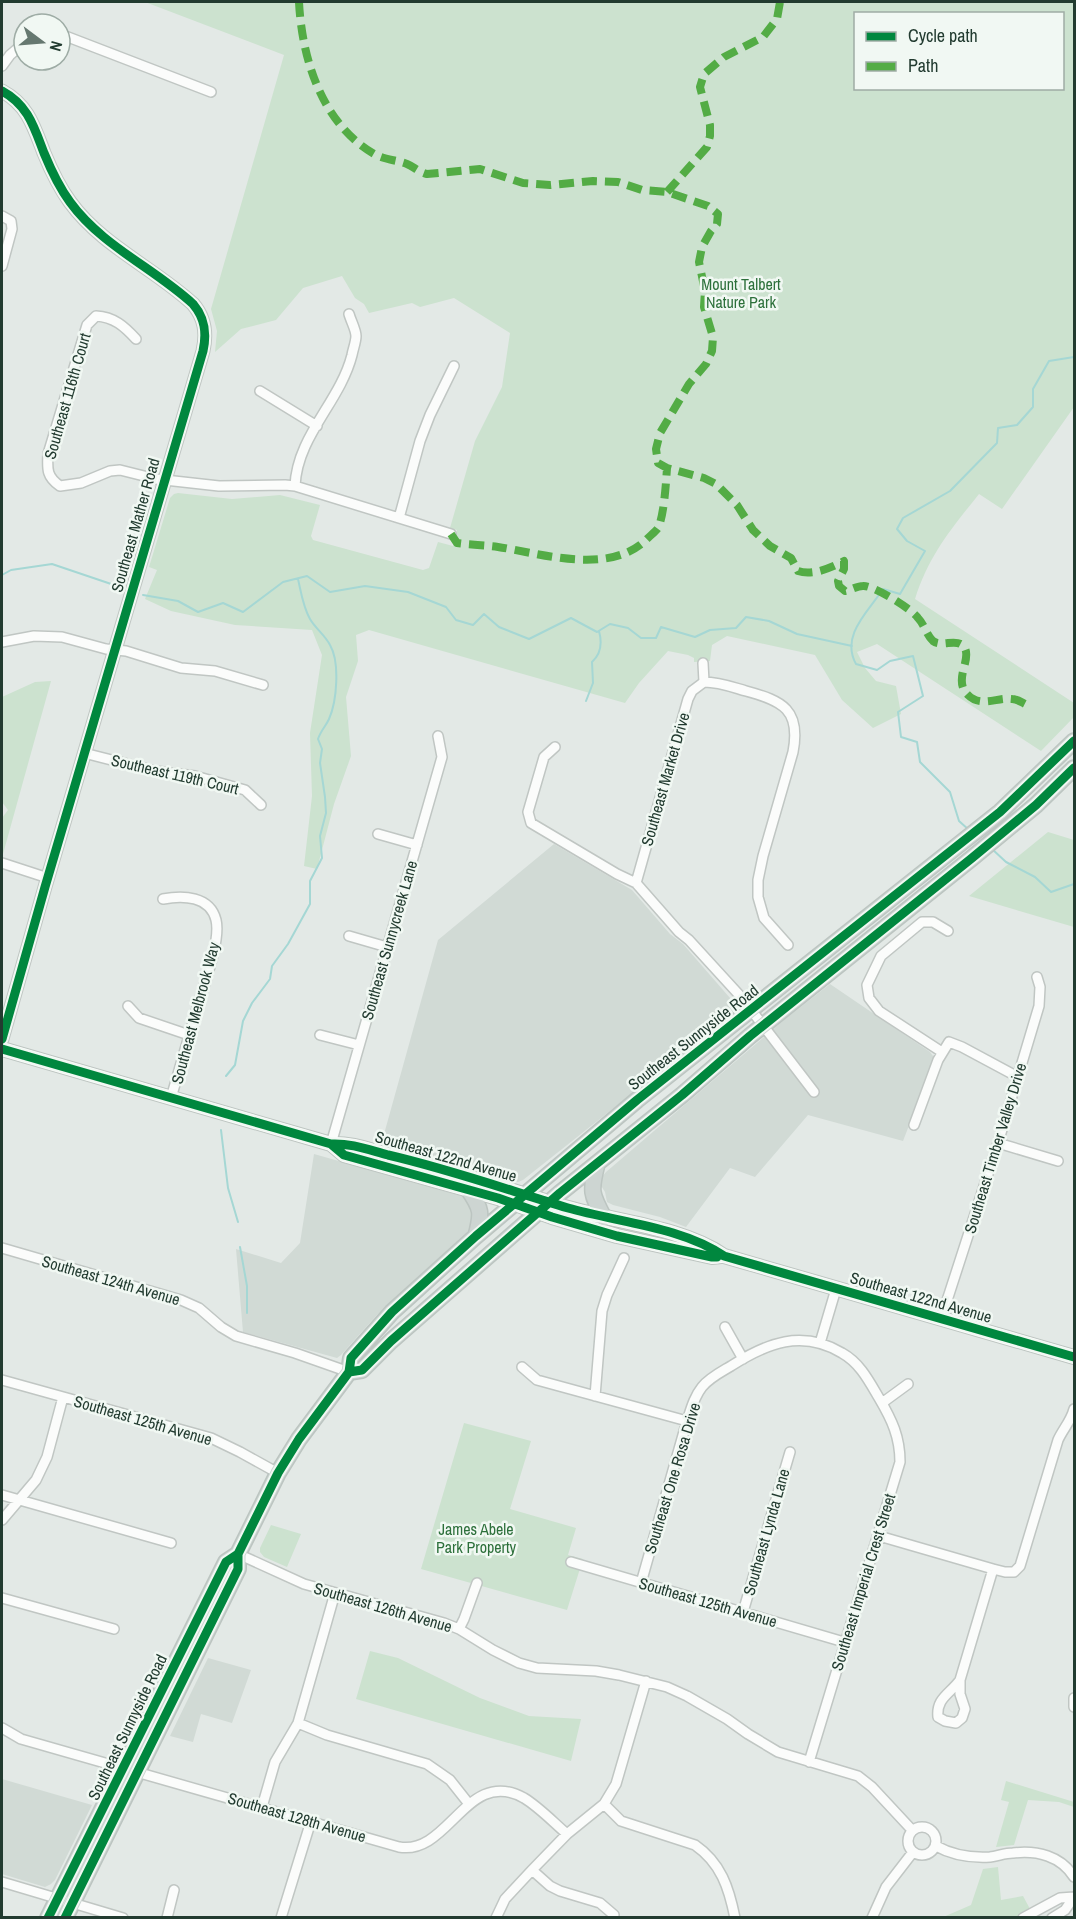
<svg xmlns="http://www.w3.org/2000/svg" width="1076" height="1919" font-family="'Archivo Narrow',sans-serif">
	<rect width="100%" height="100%" fill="#e3e9e6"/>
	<path fill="#d1dad5" d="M554,844L632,890L670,934L683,944L730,998L734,1008L732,1014L523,1180L518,1182L510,1181L381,1145L438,940Z
		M830,984L930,1052L933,1056L934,1061L903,1141L808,1115L755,1177L730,1168L686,1227L660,1217L613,1205L607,1202L605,1192L600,1184L601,1178L606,1172L784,1020Z
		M314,1154L462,1196L466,1199L472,1207L473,1223L469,1230L376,1316L341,1355L337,1358L243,1332L236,1249L281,1263L300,1243Z
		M208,1658L251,1670L232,1723L201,1714L193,1742L170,1736Z
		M2,1779L92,1805L55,1880L51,1884L45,1887L2,1874Z"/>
	<path fill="#cce2cf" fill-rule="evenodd" d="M145,2H1074V407L1002,509L979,494C951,529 929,555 915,599L1074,703V717L1041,751L877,644L857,652L865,668L876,681L896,686L901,714L873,728L842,700L815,655L727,636L712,645L710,661L694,662V658L688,655L668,651L639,683L625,703L369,630L356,635L358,661L346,697L351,756L334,804L317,869L304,866L312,796L310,733L322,655L312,630L235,625L171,611L145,599L157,570L149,567L170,498L174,494L178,493L232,499L280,495L320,505L311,536L313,540L423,570L429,568L438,542L453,546L457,530L450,528L475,441L502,387L510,333L454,298L420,307L412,303L369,313L364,304L355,298L342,276L303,288L276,320L241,329L215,352L217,331L211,309L284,55ZM856,14H1062V88H856Z
		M51,681L3,854L2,853V818L8,810L2,802V697L35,682Z
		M1048,832L1074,840V927L969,896Z
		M464,1423L531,1441L510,1509L576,1528L568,1555L583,1559L567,1610L421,1569Z
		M271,1525L301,1534L287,1567L264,1557L260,1552V1548Z
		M370,1651L398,1658L480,1698L529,1716L581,1719L571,1761L356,1699Z
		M1006,1781L1074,1802V1807L1059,1802L1028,1800L1014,1845L996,1847L1009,1802L1001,1800Z
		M998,1867L1001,1900L1023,1896L1030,1909L1016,1917L941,1918L971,1905L983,1869Z"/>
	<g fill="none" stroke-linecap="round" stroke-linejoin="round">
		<path stroke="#a5d7d4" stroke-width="2" d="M2,575L11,570L52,564L120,587
			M143,595L178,601L198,612L223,603L243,612L283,582L307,576L330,592L365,586L408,592L446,607L456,620L473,625L484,614L499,627L529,639L571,618L597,632L610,624L628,628L641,638H656L661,627L695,637L710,630L736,628L746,617L769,621L797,634L852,646
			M586,701L593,683L592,662C601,654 602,642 599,631
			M969,830L959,821L950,792L920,762L917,742L901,737L898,712L923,696L913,656L890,661L877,670L856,664C840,635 869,611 883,589L900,594L925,551L907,541L897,529L903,518L950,491L997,443L998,428L1017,425L1033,407V389L1049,361L1074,357
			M992,849L1006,862L1035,877L1051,892L1074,884
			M226,1076L235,1065L243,1021L252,1003L270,979L272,966L288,944L310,904V881L322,858L320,836L326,813L325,797L320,763L322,749L318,739C321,730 326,726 329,719C337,701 340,662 330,645C325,635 315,628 310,619C303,607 301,592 298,579
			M221,1130L228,1188L238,1222
			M240,1247L247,1286V1313"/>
		<defs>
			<path id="minor" d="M60,36L68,37L211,92
				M2,66L10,55L24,43
				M2,216L11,221L12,229L2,266
				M136,339C124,326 114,317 96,316L87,325L48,454C47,470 47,477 60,486L81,483L110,471L120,470L156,479L219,486L285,485L295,486L451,534
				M260,391L317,426
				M295,486C297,436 340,402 352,355C353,349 356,342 356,336C356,330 351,321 349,314
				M399,518L420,441L430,415L454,366
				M2,642L34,636L62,637L106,649L126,651L181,668L215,671L263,685
				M703,663L704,682
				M704,682C719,682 732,687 746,691C783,701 801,710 793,752L763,856L758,880V897L764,918L788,945
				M555,747L544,757L528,812L531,823L617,874L636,883L679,932L689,940L742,998L814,1092
				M84,753L155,771L195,776L245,790L261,805
				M378,834L417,845
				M2,863L48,878
				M636,883L688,699L692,691L704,682
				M163,899C183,895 210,896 216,920C221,940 204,985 198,1005C189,1036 180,1067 171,1098
				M349,936L387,947
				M128,1006L139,1018L189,1035
				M320,1035L359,1045
				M942,1052L879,1011L869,998L867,985L881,956L922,922H933L948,931
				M914,1125L938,1060L949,1042L962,1047L1018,1077
				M998,1143L1058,1161
				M331,1144L442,757L438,736
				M2,1248L181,1300L199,1308L221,1327L236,1336L295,1353L349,1372
				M941,1319L998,1143L1039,1006L1040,987L1037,977
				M725,1327L743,1359
				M820,1343L836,1289
				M522,1367L537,1380L687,1421
				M2,1380L211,1438L240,1452L278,1473
				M595,1396L602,1311L607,1295L624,1258
				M882,1403L908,1384
				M2,1495L171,1543
				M2,1520L36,1480L47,1457L63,1397
				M879,1536L993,1569
				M238,1554L304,1584L444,1623L459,1629L493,1650L519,1663L537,1668L596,1671L619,1675L667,1687L687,1696L727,1719L748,1734L778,1752L858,1776L872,1787L912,1830
				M571,1562L844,1642
				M641,1583L687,1421C691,1409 694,1397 702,1387C709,1378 721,1372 731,1366C767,1343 802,1329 842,1353C860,1363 869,1381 879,1398C892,1420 900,1437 900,1462L809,1762
				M2,1598L114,1629
				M743,1612L790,1452
				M459,1629L464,1619L477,1583
				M960,1680C950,1694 936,1698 938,1717L945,1721L956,1723L962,1718L965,1709L960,1694V1680L993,1569L1005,1572H1014L1020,1566L1058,1440C1063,1429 1071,1421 1074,1409
				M1074,1698V1707
				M298,1723L327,1735L427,1764L450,1780L469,1804
				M2,1728L21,1739L399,1847C449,1856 467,1766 524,1798C539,1807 553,1822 567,1834
				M604,1804L621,1821L695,1845C721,1863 729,1888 735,1918
				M262,1807L275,1762L298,1723L335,1593
				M908 1841a14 14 0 1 1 28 0a14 14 0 1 1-28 0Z
				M936,1846C952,1855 971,1858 990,1857C998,1856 1005,1853 1013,1853C1037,1850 1061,1856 1074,1877
				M532,1870L550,1886L560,1891L600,1903L614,1915
				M2,1882L123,1918
				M167,1918L174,1890
				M281,1918L311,1821
				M496,1918L505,1899L532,1870L567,1834L604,1804L616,1784L646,1681
				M872,1918L886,1887L913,1852
				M1023,1918L1060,1898L1074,1897
				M1052,1918L1065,1910L1074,1897"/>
			<path id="tertiary" d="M2,91C28,105 34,127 44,153C51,170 59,187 70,202C102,246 154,268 193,304C205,318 207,333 203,351L45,887L2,1039"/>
			<path id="secondary" d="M2,1049L331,1144C351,1143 369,1150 388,1155C449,1169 508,1190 568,1208C617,1222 682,1227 724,1256L1074,1357
				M331,1144L344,1155L498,1198L552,1217L617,1236L712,1257L721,1256"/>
			<path id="primary" d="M597,1164C590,1191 591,1194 604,1218
				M468,1189C482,1209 482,1213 476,1236
				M349,1372L362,1370L391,1341L560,1193L682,1095L750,1036L972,858L1036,805L1074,768
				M48,1918L226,1562L238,1554L278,1473L299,1439L349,1372L351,1358L392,1312L476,1236L637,1100L1000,812L1074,741
				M65,1918L238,1569V1554"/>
		</defs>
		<use href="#minor" stroke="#c0c6c3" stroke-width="12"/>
		<use href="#tertiary" stroke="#c0c6c3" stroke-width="15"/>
		<use href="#secondary" stroke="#bdc5c1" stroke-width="16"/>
		<use href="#primary" stroke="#bcc5c1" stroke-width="18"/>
		<use href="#minor" stroke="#fbfcfb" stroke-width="9"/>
		<use href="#tertiary" stroke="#fbfcfb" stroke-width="12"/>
		<use href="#secondary" stroke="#fbfcfb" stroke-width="14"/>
		<use href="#primary" stroke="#cdd5d2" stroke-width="15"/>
		<path stroke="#53ac45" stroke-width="8" stroke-dasharray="15 8" stroke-linecap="butt" d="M299,2C302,59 322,125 376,155C386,160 397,160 407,164C414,167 419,172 427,174L480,169L523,183L550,185L593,181L618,182L642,190L667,192L708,206L718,214L717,224L711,231L702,247L699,262L705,291L704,307L713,337L712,351L706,364L689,384L660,433L656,449L658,463L667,468L704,478L716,484L737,505L753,530L770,546L791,558L798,571C812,576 831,568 844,561V569L838,581L839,586L845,591C851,590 857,586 863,586C873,585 912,609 918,618C924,624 927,636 933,641C942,648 957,637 964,647C973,659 952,680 968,695C981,708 997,697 1012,699C1017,699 1021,702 1025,704
			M667,192L707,147L710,136V125L700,87L704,74L724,57L763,37L777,19L780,2
			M451,534L457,543C470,545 485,545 498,547C544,554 611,576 648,538C651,535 656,531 658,528C664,516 666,483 667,468"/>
		<defs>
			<path id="cycleway" d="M2,91C28,105 34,127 44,153C51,170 59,187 70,202C102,246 154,268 193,304C205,318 207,333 203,351L45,887L2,1039
				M2,1049L331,1144C351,1143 369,1150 388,1155C449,1169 508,1190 568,1208C617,1222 682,1227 724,1256L1074,1357
				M331,1144L344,1155L498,1198L552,1217L617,1236L712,1257H717
				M349,1372L362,1370L391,1341L560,1193L682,1095L750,1036L972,858L1036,805L1074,768
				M48,1918L226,1562L238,1554L278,1473L299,1439L349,1372L351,1358L392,1312L476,1236L637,1100L1000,812L1074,741
				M65,1918L238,1569V1554"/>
		</defs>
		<use href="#cycleway" stroke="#f1f8f3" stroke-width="13"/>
		<use href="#cycleway" stroke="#00873e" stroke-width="9"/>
	</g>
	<g text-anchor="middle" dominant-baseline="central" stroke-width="5" stroke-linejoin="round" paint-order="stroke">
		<g font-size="16" fill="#2d703b" stroke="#f1f8f3">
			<text x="741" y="284">Mount Talbert<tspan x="741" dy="18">Nature Park</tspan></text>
			<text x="476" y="1529">James Abele<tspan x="476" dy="18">Park Property</tspan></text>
		</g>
		<g font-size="16" fill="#223b30" stroke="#f1f8f3">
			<text transform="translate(67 396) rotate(-74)">Southeast 116th Court</text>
			<text transform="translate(135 525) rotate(-74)">Southeast Mather Road</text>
			<text transform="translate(175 774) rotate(13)">Southeast 119th Court</text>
			<text transform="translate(665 779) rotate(-74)">Southeast Market Drive</text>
			<text transform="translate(389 940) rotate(-74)">Southeast Sunnycreek Lane</text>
			<text transform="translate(195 1013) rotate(-75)">Southeast Melbrook Way</text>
			<text transform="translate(693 1037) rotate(-38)">Southeast Sunnyside Road</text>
			<text transform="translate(995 1148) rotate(-73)">Southeast Timber Valley Drive</text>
			<text transform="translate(446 1156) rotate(16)">Southeast 122nd Avenue</text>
			<text transform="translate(111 1280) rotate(16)">Southeast 124th Avenue</text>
			<text transform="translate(921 1297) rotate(16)">Southeast 122nd Avenue</text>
			<text transform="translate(143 1420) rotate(16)">Southeast 125th Avenue</text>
			<text transform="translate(672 1478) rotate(-73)">Southeast One Rosa Drive</text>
			<text transform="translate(766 1532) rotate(-74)">Southeast Lynda Lane</text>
			<text transform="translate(863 1582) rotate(-73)">Southeast Imperial Crest Street</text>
			<text transform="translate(708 1602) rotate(16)">Southeast 125th Avenue</text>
			<text transform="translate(383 1607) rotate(16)">Southeast 126th Avenue</text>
			<text transform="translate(127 1727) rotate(-64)">Southeast Sunnyside Road</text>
			<text transform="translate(297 1817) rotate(16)">Southeast 128th Avenue</text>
		</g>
	</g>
	<rect width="1076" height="1919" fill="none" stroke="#223b30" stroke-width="6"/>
	<rect x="854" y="12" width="210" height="78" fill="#f1f8f3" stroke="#9eaca5" stroke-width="1.5"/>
	<rect x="866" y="32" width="30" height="9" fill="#00873e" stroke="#9eaca5" stroke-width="1.5"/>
	<text x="908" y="42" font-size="18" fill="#223b30">Cycle path</text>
	<rect x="866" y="62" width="30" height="9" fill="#53ac45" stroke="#9eaca5" stroke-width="1.5"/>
	<text x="908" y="72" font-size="18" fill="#223b30">Path</text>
	<g transform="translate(42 42) rotate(106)"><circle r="28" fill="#f1f8f3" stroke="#9eaca5" stroke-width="1.5"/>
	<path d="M0-4.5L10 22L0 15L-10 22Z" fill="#667870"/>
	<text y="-9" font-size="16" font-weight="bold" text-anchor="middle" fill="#223b30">N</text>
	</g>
</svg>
